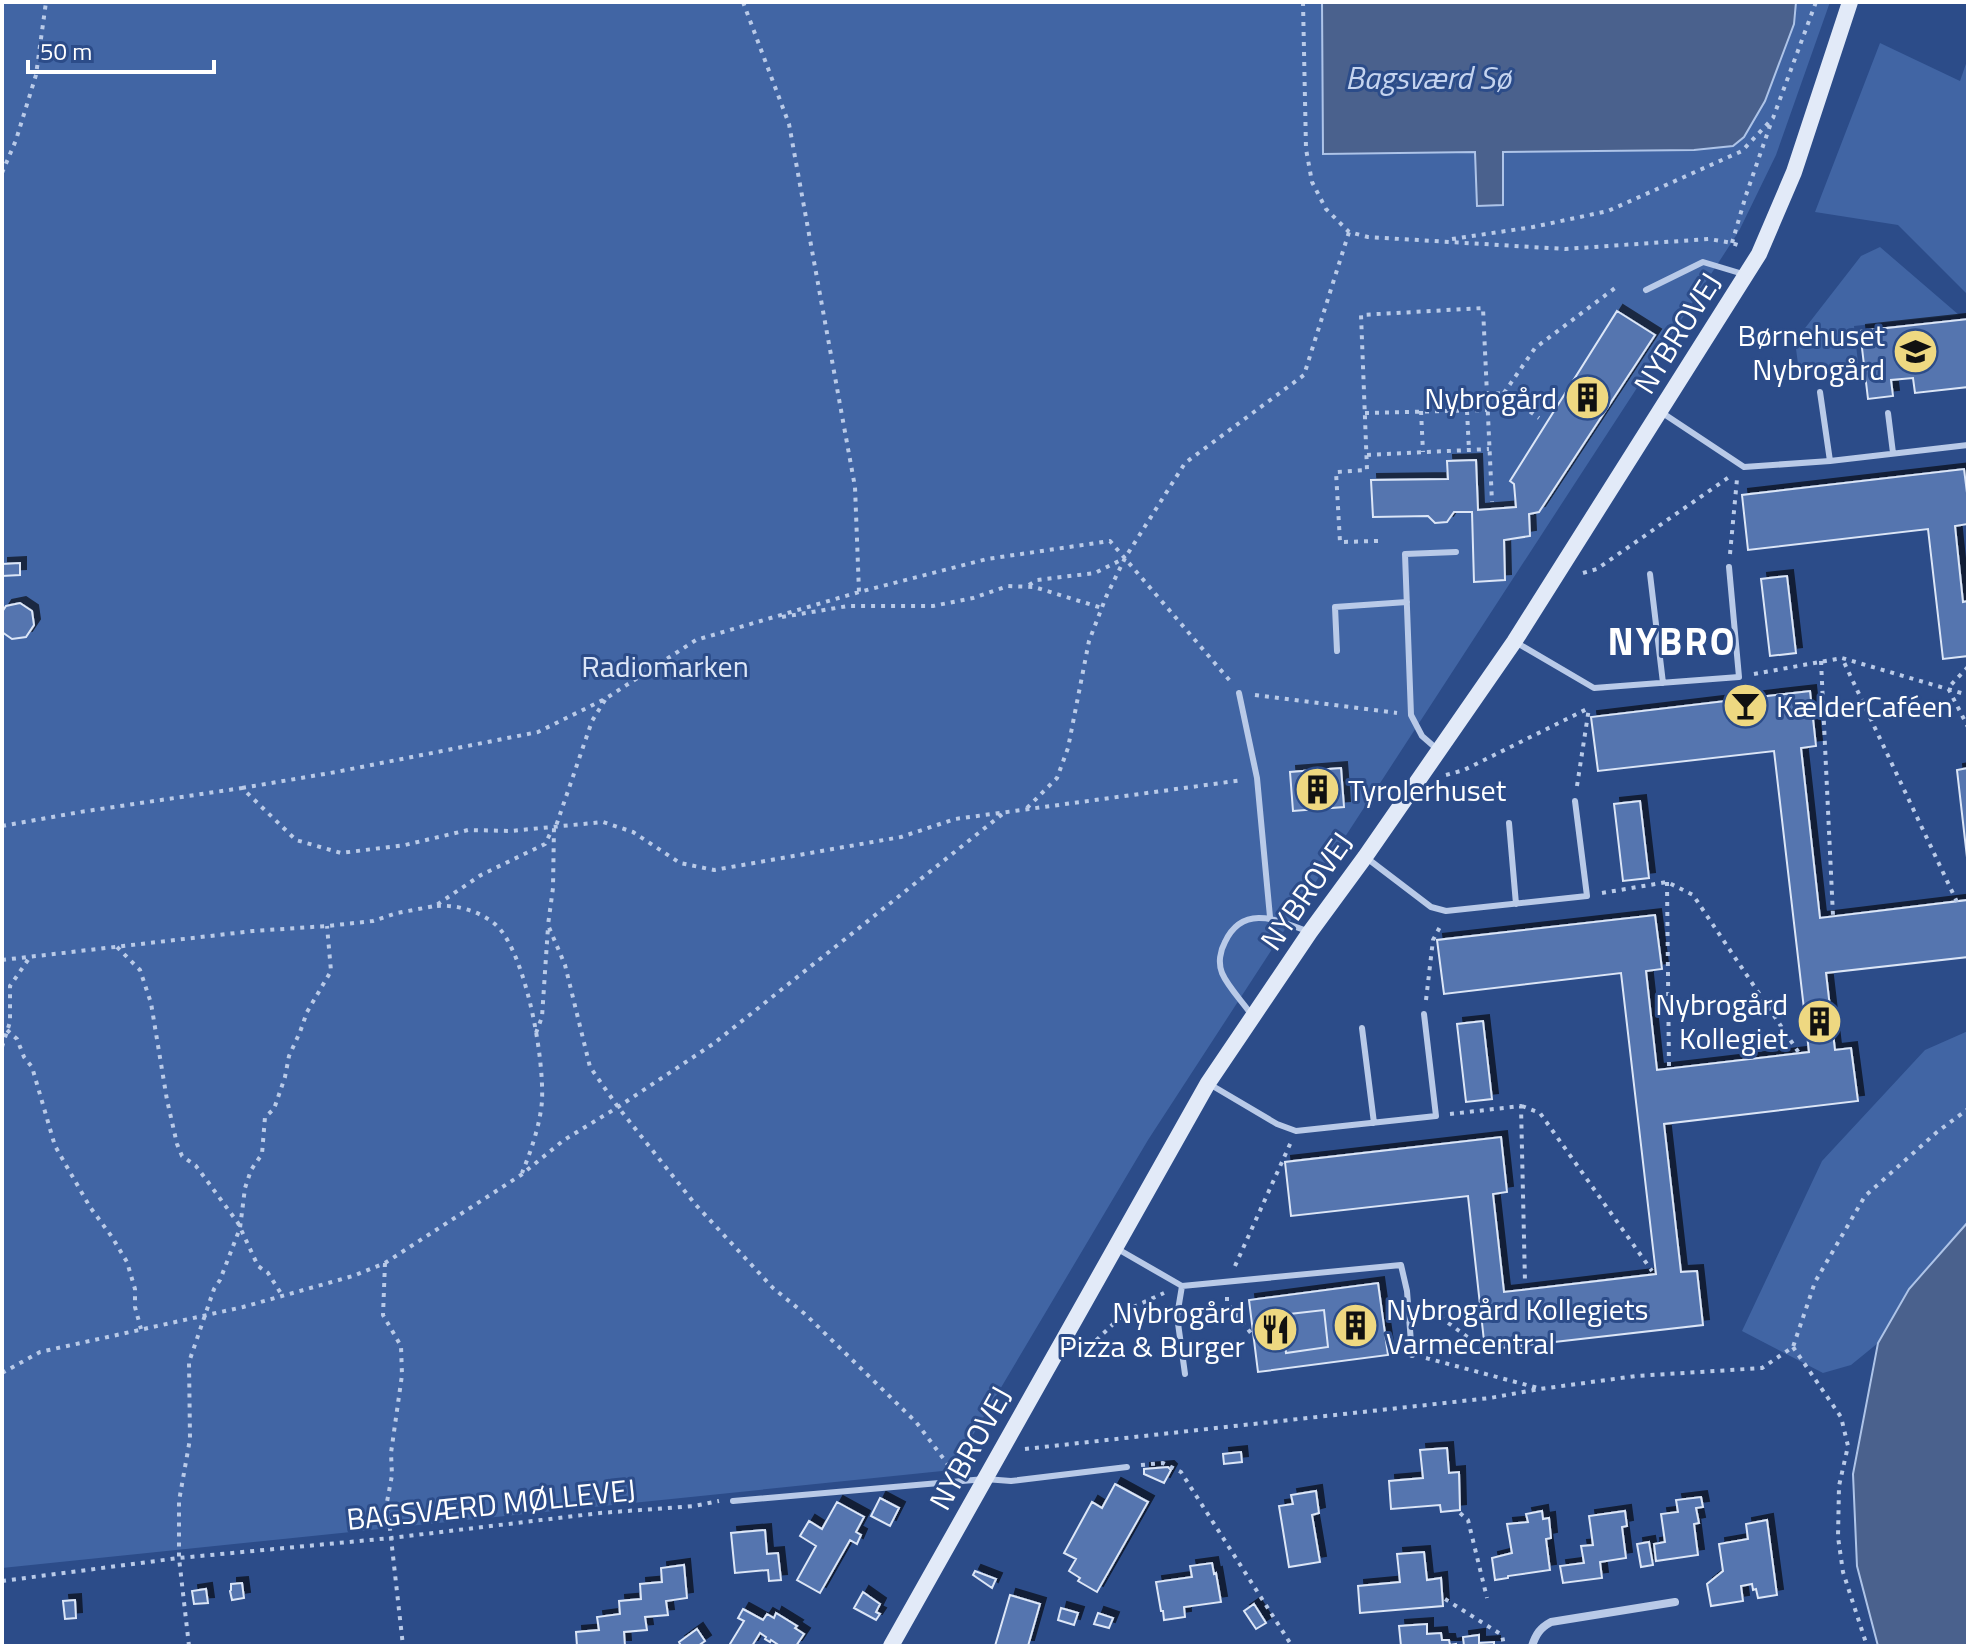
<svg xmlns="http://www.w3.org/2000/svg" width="1970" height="1648" font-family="'Titillium Web',sans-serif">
	<defs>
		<filter id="shadow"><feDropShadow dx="6" dy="-6" stdDeviation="0" flood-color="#0009"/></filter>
	</defs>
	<rect width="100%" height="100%" fill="#2c4c89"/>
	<path fill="#4165a4" d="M2,2H1322L1323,154L1476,152L1477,206L1503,205V151L1694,150L1733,146L1765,101L1794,24L1796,2H1830L1776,155L1739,231L1148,1140L952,1470L2,1568Z
		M1880,43L1960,81L1968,58V295L1898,225L1815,212Z
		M1880,247L1959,315L1854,326L1858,363L1799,372L1795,341L1861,256Z
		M1968,1031V1222L1909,1289L1878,1343L1851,1365L1823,1373L1742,1331L1822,1161L1925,1050Z"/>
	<path fill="#4a618d" stroke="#aec4e8" stroke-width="2" d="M1322,2H1796L1794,24L1765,101L1744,137L1733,146L1694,150L1503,152V205L1477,206L1475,152L1323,154Z
		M1968,1222V1646H1878L1857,1566L1853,1474L1878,1343L1909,1289Z"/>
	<path fill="#5475af" stroke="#dce6f7" stroke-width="2" fill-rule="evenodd" filter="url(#shadow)" d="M1617,311L1655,335L1539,512L1529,514L1530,536L1504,540L1505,580L1474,582L1472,512H1454L1447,522L1435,523L1428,516L1373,517L1371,480L1448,479L1447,461L1476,460L1478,510L1516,507L1514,484L1510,481Z
		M1968,319V387L1915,393L1913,378L1891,380L1893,396L1868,399L1860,331Z
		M1964,469L1968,501V524L1955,526L1963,602L1968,601V656L1943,659L1928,529L1748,550L1742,495Z
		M20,563V575L2,576V564Z
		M1787,576L1796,653L1770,656L1761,579Z
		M20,603L32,611L34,625L26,637L12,639L2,632V612L6,606Z
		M1810,691L1816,746L1801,748L1820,918L1968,900V957L1826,973L1835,1050L1851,1048L1858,1101L1664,1124L1681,1272L1697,1271L1703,1325L1485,1350L1468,1196L1291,1216L1285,1162L1501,1137L1507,1192L1493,1194L1504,1292L1656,1274L1621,973L1444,994L1437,940L1655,915L1662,969L1646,971L1657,1070L1809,1052L1774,751L1598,771L1591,717Z
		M1341,768L1344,807L1293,811L1290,772Z
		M1968,768V866L1957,770Z
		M1640,801L1649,878L1623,881L1614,804Z
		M1483,1021L1492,1099L1466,1102L1457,1024Z
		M1378,1283L1388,1355L1258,1372L1249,1300ZM1324,1310L1328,1347L1286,1353L1281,1315Z
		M1324,1310L1328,1347L1286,1353L1281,1315Z
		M1447,1448L1449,1473L1459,1472L1460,1510L1441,1512L1440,1505L1391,1509L1389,1481L1423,1478L1420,1450Z
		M1241,1452L1242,1462L1224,1464L1223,1454Z
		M1168,1467L1171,1470L1164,1483L1144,1474V1469Z
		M1115,1484L1148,1502L1097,1592L1078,1581L1080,1578L1069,1571L1076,1559L1064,1553L1092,1502L1102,1508Z
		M1316,1491L1319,1513L1312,1515L1320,1562L1289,1567L1279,1506L1293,1504L1291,1495Z
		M1701,1497L1703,1507L1696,1508L1699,1523L1694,1524L1698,1555L1656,1561L1654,1544L1665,1542L1661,1514L1678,1512L1676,1500Z
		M880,1498L899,1508L890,1526L871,1516Z
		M837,1502L864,1517L856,1532L861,1535L857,1544L850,1540L820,1593L797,1580L816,1546L800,1536L809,1521L822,1529Z
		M1542,1511L1543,1519L1549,1518L1551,1538L1546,1539L1550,1570L1508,1576V1578L1495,1580L1492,1558L1512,1553L1507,1524L1528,1522L1526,1514Z
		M1625,1511L1627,1526L1622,1527L1626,1558L1600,1562L1602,1578L1563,1583L1560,1566L1584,1563L1581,1546L1593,1545L1589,1516Z
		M1767,1520L1777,1595L1758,1598L1756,1589L1753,1590L1752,1584L1741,1586L1743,1601L1711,1606L1707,1584L1723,1571L1719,1544L1748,1539L1746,1524Z
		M765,1530L767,1554L778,1553L781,1580L769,1581L768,1570L735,1573L731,1533Z
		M1649,1542L1653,1565L1641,1567L1637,1544Z
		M1424,1552L1427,1580L1441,1578L1443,1606L1360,1613L1358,1586L1400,1582L1397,1554Z
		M1212,1563L1214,1574L1216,1573L1221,1602L1184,1607L1185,1617L1164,1620L1163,1611H1161L1156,1582L1192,1577L1190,1566Z
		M684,1565L687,1598L666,1601L668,1615L645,1617L647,1630L624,1632L625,1646H577L576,1632L599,1630L597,1617L620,1614L619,1601L641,1599L640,1584L662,1582L661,1568Z
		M975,1571L996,1579L992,1588L973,1575Z
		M242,1583L244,1598L232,1600L230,1591L231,1590V1584Z
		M206,1589L208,1603L194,1604L192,1591Z
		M863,1592L880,1604L876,1612L880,1614L876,1620L854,1608Z
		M1010,1595L1040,1604L1028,1646H995Z
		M75,1600L76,1618L65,1619L63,1601Z
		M1254,1604L1266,1623L1256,1629L1244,1611Z
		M1061,1608L1078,1613L1074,1625L1058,1620Z
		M743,1609L763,1620L767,1614L774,1618L776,1613L797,1626L795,1628L804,1634L796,1646H780L771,1640L770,1642L765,1639L766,1637L760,1633L752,1646H733L730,1644L744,1621L738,1618Z
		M1098,1613L1113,1618L1109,1628L1094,1624Z
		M1427,1624V1634L1441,1633L1442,1640H1449L1450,1645L1456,1644V1646H1401L1399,1626Z
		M697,1629L705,1641L698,1646H681L679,1642Z
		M1479,1635V1643L1494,1642V1646H1464L1463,1637Z"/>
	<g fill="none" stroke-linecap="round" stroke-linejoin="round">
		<path stroke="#b9cae8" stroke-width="4" stroke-dasharray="4 6" stroke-linecap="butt" d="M743,2L789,124L855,487L859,592
			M1303,2L1306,149L1312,182L1326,209L1349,232L1368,237L1565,249L1709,239L1732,243L1741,246
			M2,173L16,140L36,75L46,2
			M1452,239L1533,227L1608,211L1742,151L1773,118L1816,2
			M1732,243L1746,195L1772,120
			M1504,393L1535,348L1615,288
			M1486,394L1504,393L1539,418
			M1421,411L1423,452
			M1467,411L1469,450
			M1365,413L1487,410
			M1367,455L1489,449
			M1378,541L1340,542L1336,472L1367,470L1361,315L1483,308L1492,502
			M1730,554L1737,479
			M1583,573L1597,569L1732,475
			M1029,585L1037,580L1095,573L1123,559
			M782,617L848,606H933L973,598L1008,586L1034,587L1102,608
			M1821,661L1833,916
			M1968,667L1948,688L1968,727
			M1754,674L1842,658
			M1255,695L1397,713
			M605,700L592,721L556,826H554L553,888L548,925L565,965L590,1067L618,1107L695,1204L773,1288L805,1314L916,1422L949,1466
			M1446,775L1464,770L1589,708
			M1577,786L1589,708
			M242,788L336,772L538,732L605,699L696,640L859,592L987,559L1110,541L1231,682
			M1027,808L1057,778L1068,748L1089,641L1106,597L1125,558L1185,463L1304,375L1349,232
			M2,826L80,812L242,788L296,840L341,853L405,845L468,830L511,831L603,822L633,832L680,863L714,870L901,837L955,819L1243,780
			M1667,882L1669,1068
			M1602,893L1667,882L1693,895L1799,1053
			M1957,902L1842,658L1968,695
			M437,906C459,904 490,914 503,933C528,969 544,1058 542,1101C540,1125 531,1151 522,1173
			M117,947L140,970L151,1003L167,1100L177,1144L182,1156L196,1166L205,1178L238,1223L258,1266L268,1273L282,1295
			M2,960L253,931L327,926L373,921L397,913L435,906L481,875L545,844L552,830
			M1426,1000L1433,940L1442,923
			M7,1030L17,1039L24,1057L32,1067L55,1146L90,1207L112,1237L127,1262L135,1289V1307L141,1329
			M536,1033L542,1017L548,927
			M2,1047L10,1022V986L30,957
			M1522,1106L1540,1113L1652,1271
			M1450,1114L1521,1106L1525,1283
			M385,1263L383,1315L401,1346L402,1375L391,1453L392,1475L387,1502L403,1646
			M1235,1266L1291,1142
			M1227,1297V1303L1254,1337
			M1424,1305L1489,1353L1521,1350
			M1793,1347L1841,1417L1848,1446L1839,1486L1838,1537L1843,1572L1867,1646
			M1080,1351L1088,1348L1129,1309L1164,1293
			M1426,1358L1538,1388
			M2,1373L40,1352L243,1307L353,1276L385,1263L521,1175L564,1140L618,1107L713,1044L1005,812
			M1025,1449L1490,1398L1540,1389L1636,1376L1762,1368L1793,1347L1815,1282L1865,1196L1937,1132L1968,1109
			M1141,1465L1163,1463L1181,1472L1292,1646
			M1460,1513L1468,1520L1487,1598
			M2,1581L179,1558L391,1538L600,1513L694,1506L719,1501
			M1445,1599L1502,1635L1504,1646
			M189,1646L179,1558V1501L190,1439L189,1362L214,1289L220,1280L240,1228L245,1188L251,1170L262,1154L265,1117L274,1109L285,1077L289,1056L300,1032L307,1012L331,971L327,926"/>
		<path stroke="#b9cae8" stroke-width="6" d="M1646,290L1703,262L1743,274
			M1820,392L1830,461
			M1661,412L1744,467L1830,461L1968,445
			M1888,413L1893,453
			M1650,574L1663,683
			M1517,643L1594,688L1739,677L1729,567
			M1337,651L1335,607L1407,602
			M1239,693L1257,778L1270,917
			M1438,750L1422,736L1411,715L1405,554L1456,552
			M1509,823L1516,904
			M1368,859L1431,907L1446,911L1587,896L1575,801
			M1251,1014C1242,1001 1228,987 1222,973C1218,963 1220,951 1225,942C1243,904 1277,920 1307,931
			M1362,1028L1374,1123
			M1211,1085L1277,1124L1296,1131L1436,1116L1424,1014
			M1116,1248L1182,1286L1401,1265L1407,1291L1412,1355
			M1182,1286L1177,1316L1185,1374
			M733,1501L985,1479L1011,1481L1127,1467"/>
		<path stroke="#b9cae8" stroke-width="8" d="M1532,1646C1536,1634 1540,1628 1551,1622L1675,1602"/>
		<path stroke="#e2eaf8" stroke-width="16" d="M891,1646L1208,1083L1310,932L1365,857L1514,642L1759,254L1794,172L1850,2"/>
	</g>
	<defs>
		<symbol id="school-disc" viewBox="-11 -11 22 22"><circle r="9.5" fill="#eed881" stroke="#2c4c89"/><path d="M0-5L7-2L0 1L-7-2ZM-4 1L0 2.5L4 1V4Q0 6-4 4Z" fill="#111"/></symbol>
		<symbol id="building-disc" viewBox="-11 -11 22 22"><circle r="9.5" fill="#eed881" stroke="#2c4c89"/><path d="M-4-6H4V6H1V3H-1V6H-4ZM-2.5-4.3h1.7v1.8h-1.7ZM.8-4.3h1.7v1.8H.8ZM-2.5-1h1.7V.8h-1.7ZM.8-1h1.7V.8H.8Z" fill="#111"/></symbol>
		<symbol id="bar-disc" viewBox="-11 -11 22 22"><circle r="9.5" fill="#eed881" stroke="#2c4c89"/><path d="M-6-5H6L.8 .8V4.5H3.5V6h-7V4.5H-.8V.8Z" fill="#111"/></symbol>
		<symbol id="restaurant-disc" viewBox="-11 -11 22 22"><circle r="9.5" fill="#eed881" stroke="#2c4c89"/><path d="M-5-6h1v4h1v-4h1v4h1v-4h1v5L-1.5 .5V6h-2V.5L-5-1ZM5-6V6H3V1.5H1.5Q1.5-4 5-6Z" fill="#111"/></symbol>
	</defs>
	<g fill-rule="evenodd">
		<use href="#school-disc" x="1890" y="326" width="51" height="51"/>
		<use href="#building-disc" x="1562" y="372" width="51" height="51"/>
		<use href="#bar-disc" x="1720" y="680" width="51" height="51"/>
		<use href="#building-disc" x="1292" y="764" width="51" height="51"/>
		<use href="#building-disc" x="1794" y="996" width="51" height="51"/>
		<use href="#building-disc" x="1330" y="1300" width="51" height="51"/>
		<use href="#restaurant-disc" x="1250" y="1304" width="51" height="51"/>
	</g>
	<g text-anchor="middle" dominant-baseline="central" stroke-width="6" stroke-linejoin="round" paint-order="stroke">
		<g font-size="30" fill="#fff" stroke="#2c4c89">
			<text transform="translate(1677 333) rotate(-58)">NYBROVEJ</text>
			<text transform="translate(1306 891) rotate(-55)">NYBROVEJ</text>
			<text transform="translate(970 1448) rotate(-61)">NYBROVEJ</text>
			<text transform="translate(491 1504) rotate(-6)">BAGSVÆRD MØLLEVEJ</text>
		</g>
		<g font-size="30" fill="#fff" stroke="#2c4c89" text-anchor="end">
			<text x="1885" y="335">Børnehuset<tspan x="1885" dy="34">Nybrogård</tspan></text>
			<text x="1557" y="398">Nybrogård</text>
			<text x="1776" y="706" text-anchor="start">KælderCaféen</text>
			<text x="1348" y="790" text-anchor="start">Tyrolerhuset</text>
			<text x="1788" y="1004">Nybrogård<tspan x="1788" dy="34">Kollegiet</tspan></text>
			<text x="1386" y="1309" text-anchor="start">Nybrogård Kollegiets<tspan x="1386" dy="34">Varmecentral</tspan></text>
			<text x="1245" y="1312">Nybrogård<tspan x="1245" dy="34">Pizza &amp; Burger</tspan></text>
		</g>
		<g font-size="30" fill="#dce6f7" stroke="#2c4c89">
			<text x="665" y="666">Radiomarken</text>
		</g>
		<g font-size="32" font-style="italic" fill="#c5d4ef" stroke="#2c4c89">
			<text x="1428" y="77">Bagsværd Sø</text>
		</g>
		<g font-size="38" font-weight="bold" letter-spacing="2" fill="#fff" stroke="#2c4c89">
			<text x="1672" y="641">NYBRO</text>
		</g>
	</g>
	<rect width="1970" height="1648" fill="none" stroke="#ffffff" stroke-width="8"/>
	<path d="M28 60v12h186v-12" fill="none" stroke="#ffffff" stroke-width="4"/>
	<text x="40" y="60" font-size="24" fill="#ffffff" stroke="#2c4c89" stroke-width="6" paint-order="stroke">50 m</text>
</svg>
